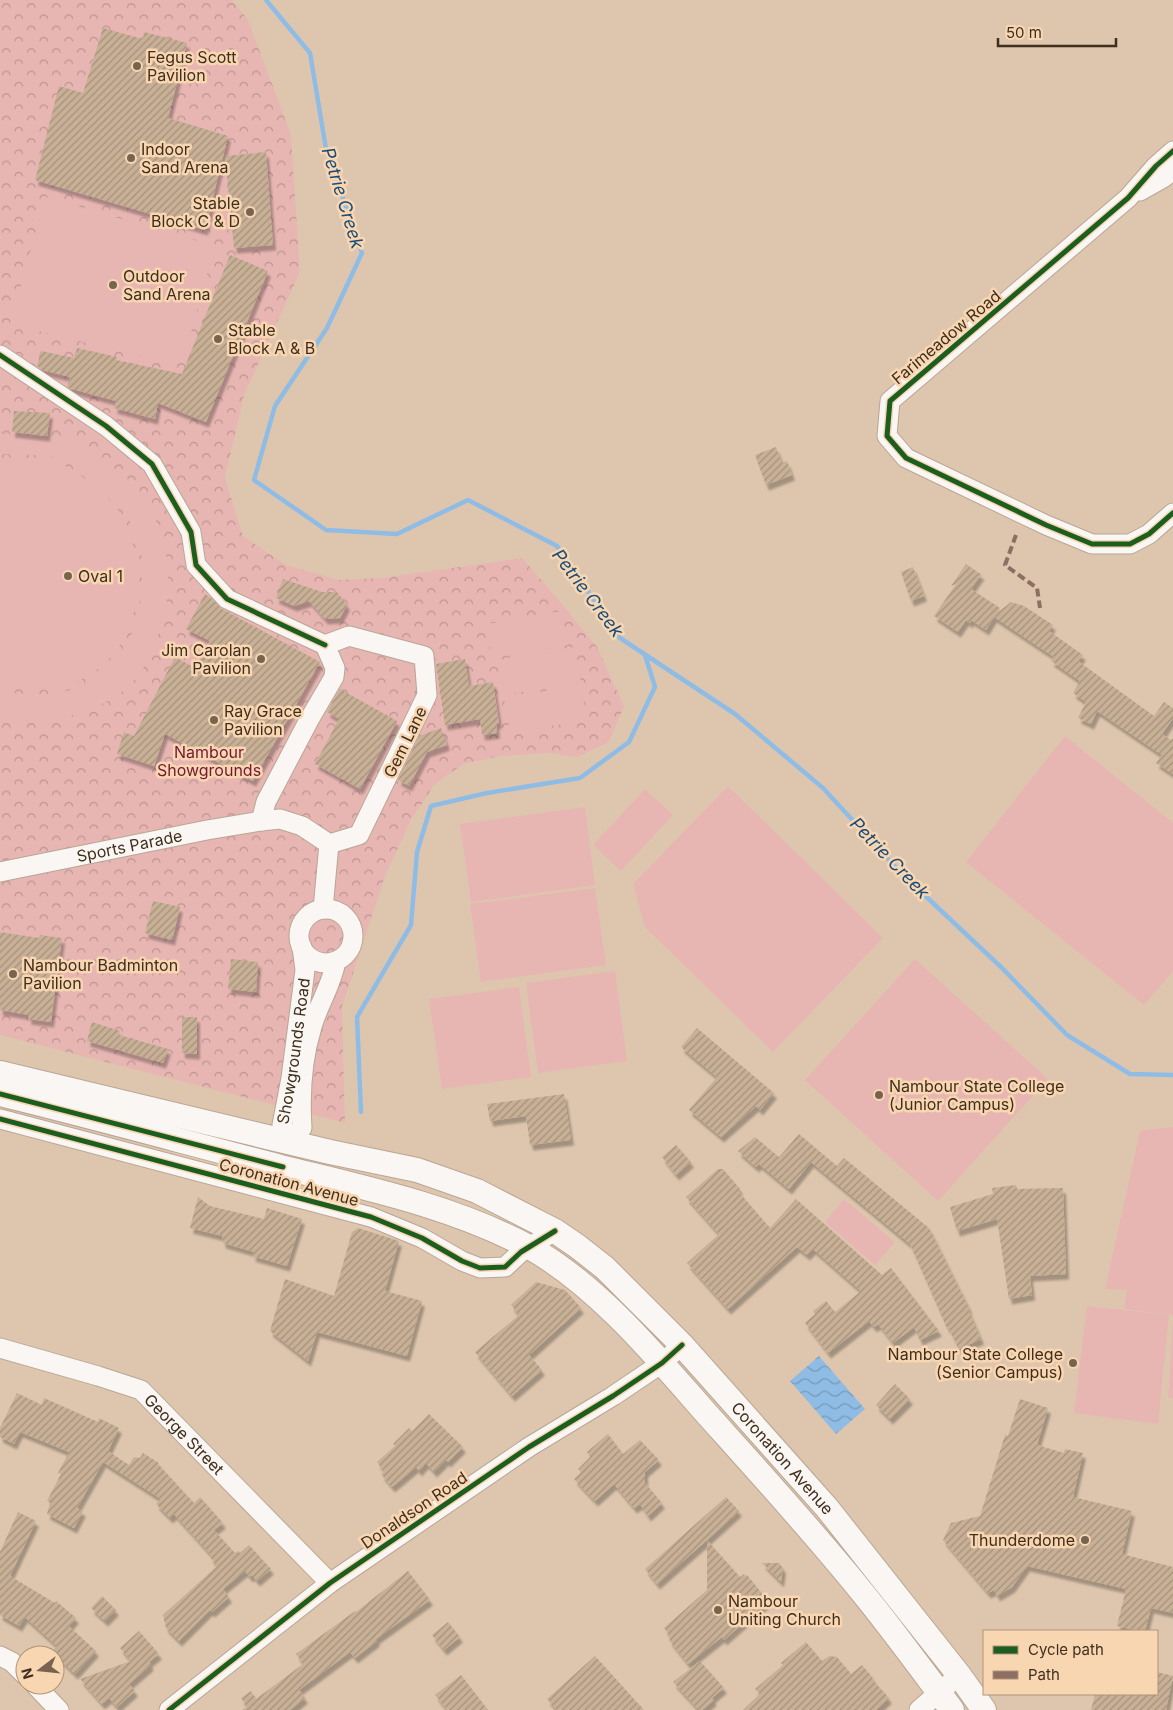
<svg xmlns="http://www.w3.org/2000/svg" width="1173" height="1710" font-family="Inter,sans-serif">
	<defs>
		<pattern id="park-crowns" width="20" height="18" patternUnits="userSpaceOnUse" patternTransform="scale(1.25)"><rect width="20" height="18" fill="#e7b6b2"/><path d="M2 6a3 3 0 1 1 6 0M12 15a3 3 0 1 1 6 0" fill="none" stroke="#bd9490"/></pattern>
		<pattern id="water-waves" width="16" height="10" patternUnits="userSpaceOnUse" patternTransform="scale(1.25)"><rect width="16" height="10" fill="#8fbce5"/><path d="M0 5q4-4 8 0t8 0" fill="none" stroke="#7699b9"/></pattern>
		<pattern id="building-hatch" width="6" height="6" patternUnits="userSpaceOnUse" patternTransform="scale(1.25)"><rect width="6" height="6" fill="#c8b096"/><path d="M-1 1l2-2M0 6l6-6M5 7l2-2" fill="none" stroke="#a4907a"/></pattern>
		<filter id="shadow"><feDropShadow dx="3" dy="5.5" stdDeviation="1" flood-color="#0004"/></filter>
	</defs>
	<rect width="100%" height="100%" fill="#dec6ae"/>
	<path fill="url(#park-crowns)" d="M0,0H232L248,20L291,135L300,272L244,395L225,478L243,536L286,565L339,580L382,578L522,558L557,598L597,647L624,706L609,742L577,757L550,753L500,756L463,764L435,784L411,820L385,876L342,1007L345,1123L0,1035Z"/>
	<path fill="#e7b6b2" d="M46,197L215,246L187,347L173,357L159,361L10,324Z
		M0,434C19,435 42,434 61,438C80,442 101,457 116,470C123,476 133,482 139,490C171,536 177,590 156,641C151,654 145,668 136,678C102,716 48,726 0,714V690C33,698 69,697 98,677C130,655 143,613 142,577C142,570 143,564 142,558C138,538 130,518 118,502C113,495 105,490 99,484C86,473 69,461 53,457C39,454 15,455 0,454Z
		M0,458C13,458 42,458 53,461C67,465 81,475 92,484C105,494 122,512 128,527C131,533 132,540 133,546C146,597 132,651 85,678C80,680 76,684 71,685C50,693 21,690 0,685Z
		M562,611L568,645L492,658L486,624Z
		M575,647L581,682L504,695L498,660Z
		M581,685L587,720L510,733L504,698Z
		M1065,736L1173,823V971L1144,1005L966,862Z
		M728,786L883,938L773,1052L645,927L633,884Z
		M645,789L673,815L621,871L593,845Z
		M585,807L595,885L471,902L460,824Z
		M595,888L606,965L481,982L470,904Z
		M915,959L1048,1079L938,1201L805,1080Z
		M615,971L627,1061L538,1073L526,983Z
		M519,987L531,1077L442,1089L429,999Z
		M1173,1127V1315L1124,1309L1127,1290L1105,1289L1140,1131Z
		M844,1199L895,1242L875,1265L825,1222Z
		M1087,1306L1169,1315L1158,1424L1074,1413Z
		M1173,1319V1398H1168Z"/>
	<path fill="url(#water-waves)" d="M819,1356L865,1409L836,1434L790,1381Z"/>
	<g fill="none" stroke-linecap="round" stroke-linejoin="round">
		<path stroke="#8fbce5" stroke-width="4.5" d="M266,0L310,53L326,149L362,253L327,328L275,406L254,480L326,530L397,534L468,500L557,546L620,638L735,714L823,788L902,874L1002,968L1067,1035L1130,1074L1173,1075
			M361,1112L357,1017L411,925L417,852L431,806L487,793L580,778L629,742L655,687L645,655"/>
	</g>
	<path fill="url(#building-hatch)" filter="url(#shadow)" d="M103,28L143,39L144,32L187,43L168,118L228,136L205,230L35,180L59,86L83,93Z
		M266,152L273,245L234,248L225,156Z
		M230,255L268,271L206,422L158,403L155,419L114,408L116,401L72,389L67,387L70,377L42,370L37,366L41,351L74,358L77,348L117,357L116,360L182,374Z
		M14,411L50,413L47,436L12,432Z
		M776,447L782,463L787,461L792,475L766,485L755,455Z
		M966,564L982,575L980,576L971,589L1000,608L997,613L1011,602L1024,606L1053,625L1049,631L1083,655L1078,661L1154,716L1164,702L1173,708V718L1162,734L1171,740L1173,738V774L1156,763L1162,755L1097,711L1091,724L1078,718L1086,702L1073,693L1080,681L1051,661L1054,657L994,617L986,630L971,620L970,623L966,620L958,632L934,616L956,584L951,586Z
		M913,567L924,596L911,601L901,572Z
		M283,579L322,592H337L347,605L340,618L325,619L309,601L294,606L276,598Z
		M205,594L211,598L222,609L320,662L253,781L165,734L154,766L117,754L124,732L134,736L175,657L195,668L210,641L186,629Z
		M465,659L469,686L493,682L499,723L496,724L497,733L482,735L480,719L445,725L436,664Z
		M340,689L397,721L360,789L315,764L339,719L327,712Z
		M441,728L447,745L427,752L409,786L398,780L419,736Z
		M153,901L180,907L172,940L145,933Z
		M0,932L39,938L40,935L62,938L51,1022L28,1019L29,1015L0,1010Z
		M231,959L258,962L256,992L228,989Z
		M182,1017H197V1054L182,1053Z
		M92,1022L120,1031L119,1035L168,1049L163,1063L87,1041Z
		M697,1028L774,1093L760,1110L756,1106L721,1137L689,1110L717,1077L681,1047Z
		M564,1094L571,1140L530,1145L526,1116L490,1121L487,1104Z
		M799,1134L837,1166L844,1158L929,1228L969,1308L968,1309L981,1339L959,1349L948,1327L947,1328L910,1244L811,1162L789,1189L759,1164L756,1167L738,1151L755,1137L779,1157Z
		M676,1145L691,1162L676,1175L662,1157Z
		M718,1169H723L740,1189L738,1191L770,1228L796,1199L882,1275L891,1268L939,1331L920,1340L914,1327L893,1343L878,1324L874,1327L869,1321L828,1353L805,1323L815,1314L813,1311L826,1301L835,1312L861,1291L813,1249L807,1255L797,1247L728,1309L687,1263L719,1234L686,1197Z
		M1016,1185L1017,1189L1063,1188L1066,1274L1030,1276L1032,1295L1009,1299L997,1219L957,1231L950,1207L993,1194L992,1188Z
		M198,1197L210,1206L264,1219L267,1208L302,1219L287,1266L252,1256L254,1252L223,1243L222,1236L190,1228Z
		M358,1228L399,1241L385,1291L422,1301L407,1356L317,1332L308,1361L270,1331L285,1279L334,1296L352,1232Z
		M536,1282L565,1290L581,1308L529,1355L542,1370L512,1396L475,1352L519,1315L511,1305Z
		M895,1384L910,1399L890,1419L876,1405Z
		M17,1393L42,1405L44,1398L98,1422L99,1418L119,1428L108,1451L129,1465L134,1457L140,1458L143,1453L159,1463L158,1464L194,1503L200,1497L223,1523L214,1530L235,1553L238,1551L240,1553L249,1545L271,1569L257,1581L252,1575L250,1577L245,1571L223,1589L229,1597L212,1612L210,1610L179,1641L166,1628L163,1615L217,1566L210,1557L212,1556L174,1514L170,1518L156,1504L161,1499L103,1462L77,1508L83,1511L74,1528L47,1514L50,1503L47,1501L61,1474L58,1473L69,1452L20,1432L14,1444L0,1437V1428Z
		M1020,1399L1048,1408L1037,1445L1064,1453L1065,1449L1083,1453L1073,1497L1132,1511L1122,1554L1173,1567V1613L1151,1608L1145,1631H1138L1117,1626L1126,1589L1027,1566L1012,1587L997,1596L994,1590L988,1593L943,1540L951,1523L980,1516L1005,1435L1008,1436Z
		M429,1414L463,1447L448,1462L446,1460L434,1472L426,1463L419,1471L416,1467L392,1487L381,1474L384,1472L377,1462L395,1446L393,1444L409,1428L412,1431Z
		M608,1434L623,1454L640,1440L659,1460L645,1472V1483L662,1503L648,1516L640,1504L634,1508L614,1484L595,1501L574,1479L581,1472L578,1469L590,1457L587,1452Z
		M726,1497L739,1511L707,1540L740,1577L744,1574L746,1576L747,1575L768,1601L724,1640L722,1637L688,1664L669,1640L671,1637L664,1628L707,1590V1540L657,1584L645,1569Z
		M18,1512L36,1521L10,1576L55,1603L56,1601L76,1618L69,1626L96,1651L75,1674L52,1652L57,1646L25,1617L19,1626L0,1615V1552Z
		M762,1563H779L783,1568L781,1582Z
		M408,1571L430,1600L376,1639L377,1641L355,1658L350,1652L299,1690L305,1698L290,1710H242L247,1707L241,1698L251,1691L256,1699L303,1664L296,1654L355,1611L356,1612Z
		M102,1596L116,1610L105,1621L91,1608Z
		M448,1622L460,1637L444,1650L432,1635Z
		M139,1631L159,1654L149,1662L151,1665L129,1684L135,1691L117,1707L109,1698L102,1704L80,1679L131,1661L120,1648Z
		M806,1642L822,1661L829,1656L837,1657L851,1674L862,1665L873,1678L872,1679L889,1698L876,1710H743L760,1694L755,1689L783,1665L781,1663Z
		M595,1656L644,1710H557L547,1699Z
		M700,1661L724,1688L712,1698L714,1700L702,1710H699L673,1682Z
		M1157,1672L1173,1676L1166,1710H1091L1095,1694H1157Z
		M461,1675L488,1710H447L435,1695Z"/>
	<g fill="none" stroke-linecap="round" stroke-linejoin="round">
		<defs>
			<g id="minor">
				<path d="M1173,151L1156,166L1128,198L890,401L887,436L906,458L1046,525L1092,544H1130L1149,534L1173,513"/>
				<path d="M1140,191L1163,178L1173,170"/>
				<path d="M0,355L106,426L152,464L191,532L196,565L227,599L325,645"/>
				<path d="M325,645L349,636L424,656L427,695L359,835L329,844"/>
				<path d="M261,821L266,802L309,720L334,677L335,668L325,645"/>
				<path id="s1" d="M0,872L207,830L261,821L280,819L302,826L329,844L323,909"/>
				<circle cx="326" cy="936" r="27"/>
				<path d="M0,1119L371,1217L422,1238L462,1261L480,1268L505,1267L521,1252L555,1231"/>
				<path id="s2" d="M288,1141L282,1125L291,1078L305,970L302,947"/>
				<path d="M288,1141L302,1128C300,1096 302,1059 312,1027C318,1005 332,985 336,961"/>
				<path id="s3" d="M0,1348L98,1376L141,1390L330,1583"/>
				<path d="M0,1656L12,1662L25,1675"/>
				<path d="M35,1685L59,1710"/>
				<path d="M169,1710L330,1583L529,1447L613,1396L662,1363L682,1345"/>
				<path d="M919,1710L959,1675"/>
			</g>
			<g id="major">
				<path id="s4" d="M0,1073L330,1152L417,1170L477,1191L555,1231L577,1246L605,1268L682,1345L827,1508L959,1675L984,1710"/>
				<path d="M0,1094C94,1117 188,1143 281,1167C365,1188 452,1206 529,1247C596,1284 656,1356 706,1413C759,1472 812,1530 862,1592C893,1630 922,1670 952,1710"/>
			</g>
		</defs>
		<use href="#minor" stroke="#b8a693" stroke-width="21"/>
		<use href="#major" stroke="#b8a693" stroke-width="26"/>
		<use href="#minor" stroke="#faf6f3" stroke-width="19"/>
		<use href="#major" stroke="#faf6f3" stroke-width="24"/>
		<path stroke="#8d6e63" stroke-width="4" stroke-dasharray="8 4" stroke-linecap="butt" d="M1016,535L1005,565L1037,588L1040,608"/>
		<defs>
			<path id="cycleway" d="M1173,151L1156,166L1128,198L890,401L887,436L906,458L1046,525L1092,544H1130L1149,534L1173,513
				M0,355L106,426L152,464L191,532L196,565L227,599L325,645
				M0,1094L283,1167
				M0,1119L371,1217L422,1238L462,1261L480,1268L505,1267L521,1252L555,1231
				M169,1710L330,1583L529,1447L613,1396L662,1363L682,1345"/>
		</defs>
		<use href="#cycleway" stroke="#f9d6b2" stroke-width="8"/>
		<use href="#cycleway" stroke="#1b5e20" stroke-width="5"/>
	</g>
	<g fill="#77644f" stroke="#f9d6b2" stroke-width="2">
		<circle cx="137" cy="66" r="5"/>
		<circle cx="131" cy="158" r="5"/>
		<circle cx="250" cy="212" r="5"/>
		<circle cx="113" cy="285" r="5"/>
		<circle cx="218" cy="339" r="5"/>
		<circle cx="68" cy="576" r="5"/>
		<circle cx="261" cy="659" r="5"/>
		<circle cx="214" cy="720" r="5"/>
		<circle cx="13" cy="974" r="5"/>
		<circle cx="879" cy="1095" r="5"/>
		<circle cx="1073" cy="1363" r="5"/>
		<circle cx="1085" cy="1540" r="5"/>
		<circle cx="718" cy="1610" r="5"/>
	</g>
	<g text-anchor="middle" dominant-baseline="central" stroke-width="5" stroke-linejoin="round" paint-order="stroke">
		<g font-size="16" fill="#3f2f1c" stroke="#f9d6b2" text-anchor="start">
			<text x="147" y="57">Fegus Scott<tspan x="147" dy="18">Pavilion</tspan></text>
			<text x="141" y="149">Indoor<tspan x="141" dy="18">Sand Arena</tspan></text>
			<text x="240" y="203" text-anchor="end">Stable<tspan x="240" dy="18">Block C &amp; D</tspan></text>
			<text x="123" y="276">Outdoor<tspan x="123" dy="18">Sand Arena</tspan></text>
			<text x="228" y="330">Stable<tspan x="228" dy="18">Block A &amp; B</tspan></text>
			<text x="78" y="576">Oval 1</text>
			<text x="251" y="650" text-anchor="end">Jim Carolan<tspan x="251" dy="18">Pavilion</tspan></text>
			<text x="224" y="711">Ray Grace<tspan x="224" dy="18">Pavilion</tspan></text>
			<text x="23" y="965">Nambour Badminton<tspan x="23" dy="18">Pavilion</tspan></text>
			<text x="889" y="1086">Nambour State College<tspan x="889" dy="18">(Junior Campus)</tspan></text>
			<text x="1063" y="1354" text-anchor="end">Nambour State College<tspan x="1063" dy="18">(Senior Campus)</tspan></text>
			<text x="1075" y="1540" text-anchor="end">Thunderdome</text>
			<text x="728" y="1601">Nambour<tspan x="728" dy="18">Uniting Church</tspan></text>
		</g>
		<g font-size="16" fill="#3f2f1c" stroke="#f9d6b2">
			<text transform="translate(946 337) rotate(-40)">Farimeadow Road</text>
			<text transform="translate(405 742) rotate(-64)">Gem Lane</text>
			<text stroke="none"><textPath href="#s1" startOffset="132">Sports Parade</textPath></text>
			<text stroke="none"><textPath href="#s2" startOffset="92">Showgrounds Road</textPath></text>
			<text transform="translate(289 1182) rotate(15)">Coronation Avenue</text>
			<text stroke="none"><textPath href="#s3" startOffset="209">George Street</textPath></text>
			<text stroke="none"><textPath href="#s4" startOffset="902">Coronation Avenue</textPath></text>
			<text transform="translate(414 1510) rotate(-34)">Donaldson Road</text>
		</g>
		<g font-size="16" fill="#711833" stroke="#f9d6b2">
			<text x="209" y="752">Nambour<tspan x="209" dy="18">Showgrounds</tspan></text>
		</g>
		<g font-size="18" font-style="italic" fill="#184c79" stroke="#f9d6b2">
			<text transform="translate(343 198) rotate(73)">Petrie Creek</text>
			<text transform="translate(588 593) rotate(53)">Petrie Creek</text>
			<text transform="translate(890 858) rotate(46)">Petrie Creek</text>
		</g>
	</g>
	<rect x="983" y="1630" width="175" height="65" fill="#f9d6b2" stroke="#af9376"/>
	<rect x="993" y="1646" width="25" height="8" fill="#1b5e20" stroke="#af9376"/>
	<text x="1028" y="1655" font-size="15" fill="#3f2f1c">Cycle path</text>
	<rect x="993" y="1671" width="25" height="8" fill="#8d6e63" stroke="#af9376"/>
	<text x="1028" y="1680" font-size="15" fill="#3f2f1c">Path</text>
	<g transform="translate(40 1670) rotate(254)"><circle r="24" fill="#f9d6b2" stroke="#af9376"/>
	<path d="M0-4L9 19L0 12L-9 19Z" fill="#77644f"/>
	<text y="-8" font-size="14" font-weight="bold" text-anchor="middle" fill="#3f2f1c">N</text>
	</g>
	<path d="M998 38v8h118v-8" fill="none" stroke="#3f2f1c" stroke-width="2.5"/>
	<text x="1006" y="38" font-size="15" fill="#3f2f1c" stroke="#f9d6b2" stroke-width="4" paint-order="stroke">50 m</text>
</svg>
